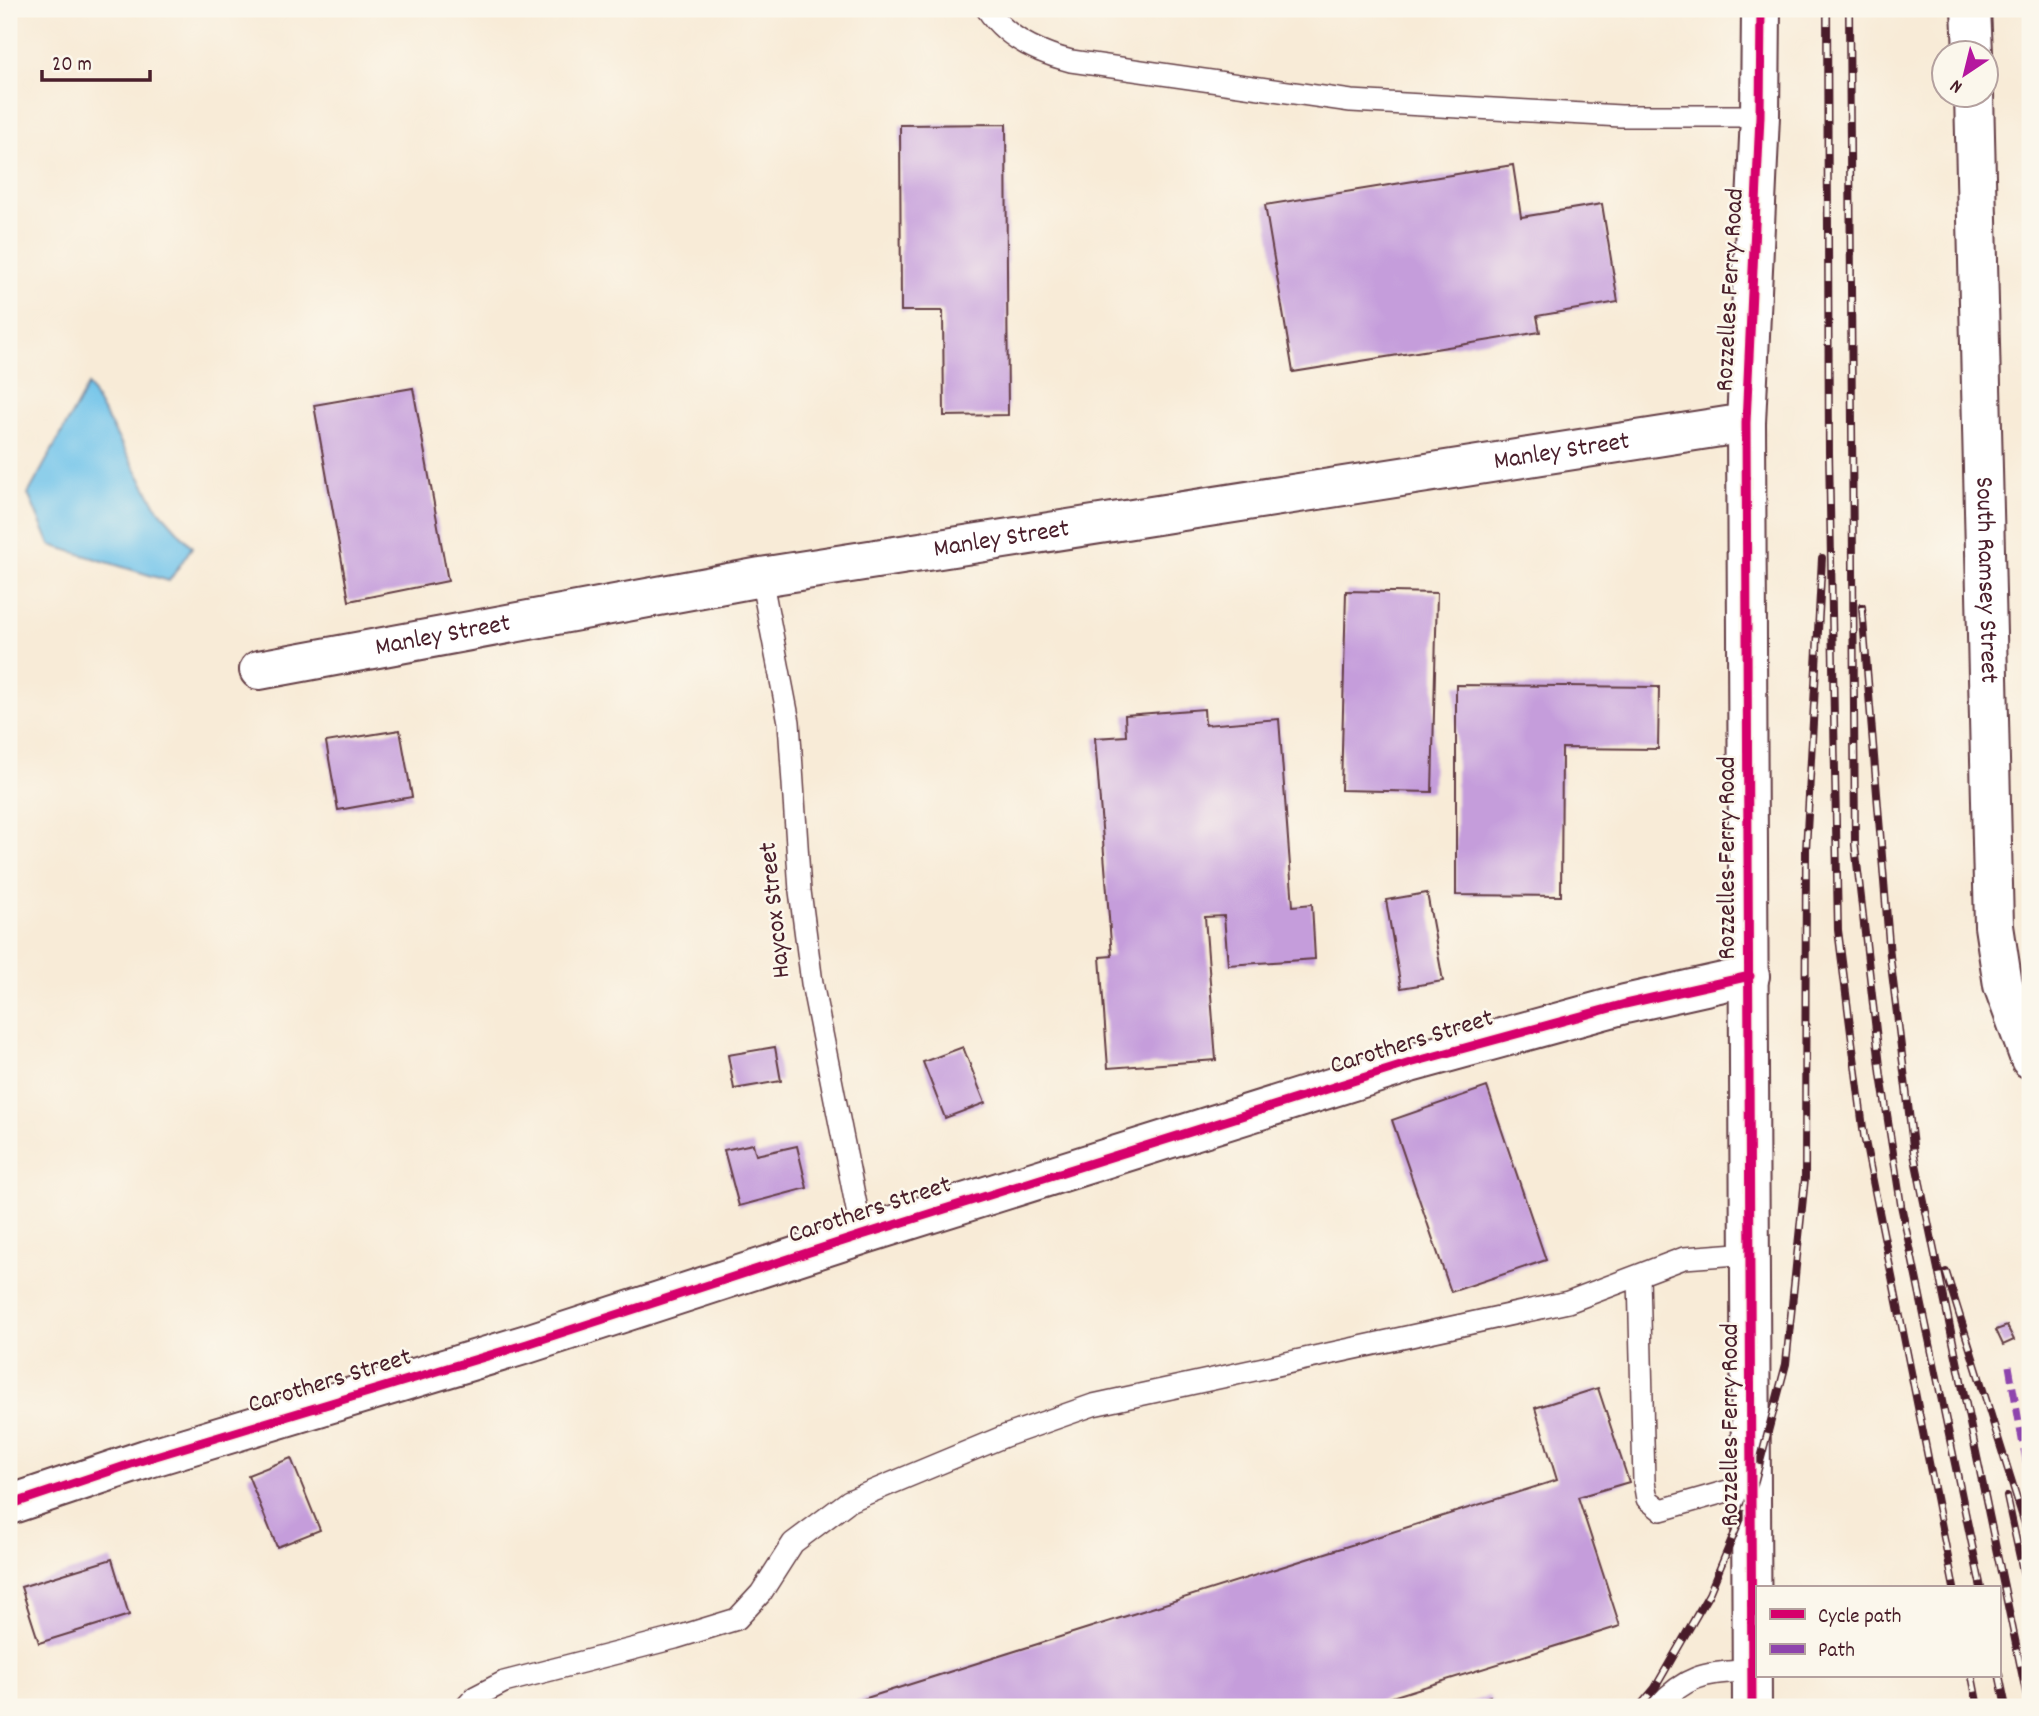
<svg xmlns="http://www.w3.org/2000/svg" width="2039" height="1716" font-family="Dekko,sans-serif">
	<rect width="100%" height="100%" fill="#fbf7ec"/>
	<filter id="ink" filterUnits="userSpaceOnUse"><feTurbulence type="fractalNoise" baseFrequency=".0143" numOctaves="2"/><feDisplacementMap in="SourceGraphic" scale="14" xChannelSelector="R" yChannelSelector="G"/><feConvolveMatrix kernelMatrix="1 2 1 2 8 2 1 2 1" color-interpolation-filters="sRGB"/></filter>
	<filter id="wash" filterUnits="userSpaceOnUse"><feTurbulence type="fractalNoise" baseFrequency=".00686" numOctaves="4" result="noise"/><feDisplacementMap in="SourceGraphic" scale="28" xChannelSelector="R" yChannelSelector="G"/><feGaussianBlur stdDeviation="1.57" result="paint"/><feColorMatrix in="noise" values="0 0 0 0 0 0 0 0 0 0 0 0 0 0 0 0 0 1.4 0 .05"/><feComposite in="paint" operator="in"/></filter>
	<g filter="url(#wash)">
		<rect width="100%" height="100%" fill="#f8ebd7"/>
		<path fill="#6dc2ea" stroke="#5c708a" stroke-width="2" d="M88,385L158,509L192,547L169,581L50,545L28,494Z"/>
		<g id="blocks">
			<path fill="#c59ddb" d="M1006,124L1008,415L944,416L943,311H901L900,125Z
				M1513,165L1521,217L1602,204L1618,302L1537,316L1540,332L1293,372L1265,205Z
				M413,388L448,581L349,601L314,405Z
				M1346,591L1437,593L1432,792L1341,790Z
				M1456,685L1659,687L1658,749L1562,748L1561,896L1456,895Z
				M1204,709L1205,725L1279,719L1293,906L1312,904L1315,959L1228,965L1224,916L1205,917L1216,1060L1108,1068L1100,957L1112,956L1095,738L1126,736L1125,715Z
				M400,730L412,797L338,810L326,742Z
				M1427,893L1443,981L1401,988L1386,900Z
				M775,1047L781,1081L734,1089L728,1055Z
				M963,1047L985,1103L945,1118L923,1062Z
				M1487,1087L1546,1260L1451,1292L1392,1120Z
				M753,1144L756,1155L797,1146L807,1188L739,1206L724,1150Z
				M2007,1326L2014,1340L2003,1345L1996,1330Z
				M1598,1388L1629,1482L1578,1497L1620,1626L1360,1707H838L1557,1480L1535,1408Z
				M291,1458L320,1530L277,1547L248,1475Z
				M112,1559L129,1615L39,1643L21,1587Z
				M1490,1696L1494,1707H1455Z"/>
		</g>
	</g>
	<g filter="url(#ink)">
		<use href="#blocks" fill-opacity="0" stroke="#643e45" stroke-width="2"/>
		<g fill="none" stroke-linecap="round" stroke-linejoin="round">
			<defs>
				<path id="lane" d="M987,9C1006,38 1039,53 1071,61L1351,101L1621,116H1760
					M761,577L789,722L800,891L812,983L862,1235
					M1639,1276L1644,1482L1647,1499L1661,1510L1752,1484
					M466,1707L475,1697L504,1682L675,1638L737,1619L761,1593L793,1543L849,1501L1005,1436L1093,1405L1568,1302L1684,1258L1751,1253
					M1657,1707C1689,1672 1708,1674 1752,1670"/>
				<g id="street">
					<path d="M1971,9L1973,52"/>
					<path id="s1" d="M1974,94L1994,926L2003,985L2030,1059"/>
					<path id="s2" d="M259,670L761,577L1746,423"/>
					<path d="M9,1505L146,1459L527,1344L862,1235L1410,1063L1625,1004L1750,976"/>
				</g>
				<path id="secondary" d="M1752,1707L1746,423L1760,116L1761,9"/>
			</defs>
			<use href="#lane" stroke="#643e45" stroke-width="24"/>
			<use href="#street" stroke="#643e45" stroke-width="42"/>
			<use href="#secondary" stroke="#643e45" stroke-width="42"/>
			<use href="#lane" stroke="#fff" stroke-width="21"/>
			<use href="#street" stroke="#fff" stroke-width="38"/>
			<use href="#secondary" stroke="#fff" stroke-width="38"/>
			<defs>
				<path id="rail" d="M1827,9L1829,453L1838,930L1864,1136L1954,1588
					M1849,9L1855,845L1881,1075L1901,1205L1981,1588
					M1862,607L1890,956L1914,1154L2029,1707
					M1946,1272L2030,1540
					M2007,1497L2030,1604
					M1999,1674L2006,1707
					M1972,1676L1978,1707
					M1639,1707L1655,1688L1709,1594L1752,1492L1786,1364L1805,1178L1806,850L1822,558"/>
			</defs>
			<use href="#rail" stroke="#4a1f2b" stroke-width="8"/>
			<use href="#rail" stroke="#fbf7ec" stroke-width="5" stroke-dasharray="16" stroke-linecap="butt"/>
			<path stroke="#8e44ad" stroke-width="7" stroke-dasharray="14 7" stroke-linecap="butt" d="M2009,1366L2030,1483"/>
			<defs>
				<path id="cycleway" d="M9,1505L146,1459L527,1344L862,1235L1410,1063L1625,1004L1750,976
					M1752,1707L1746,423L1760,116L1761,9"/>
			</defs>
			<use href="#cycleway" stroke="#fbf7ec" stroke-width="13"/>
			<use href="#cycleway" stroke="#d6006c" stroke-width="9"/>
		</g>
	</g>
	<g text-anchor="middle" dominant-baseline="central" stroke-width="5" stroke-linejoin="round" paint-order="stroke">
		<g font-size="26" fill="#4a1f2b" stroke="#fbf7ec">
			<text transform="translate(1731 290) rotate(-87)">Rozzelles Ferry Road</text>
			<text stroke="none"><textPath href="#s2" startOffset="1321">Manley Street</textPath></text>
			<text stroke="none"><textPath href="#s2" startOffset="754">Manley Street</textPath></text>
			<text stroke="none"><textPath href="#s1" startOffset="486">South Ramsey Street</textPath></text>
			<text stroke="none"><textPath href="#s2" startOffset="187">Manley Street</textPath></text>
			<text transform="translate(1728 858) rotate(-90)">Rozzelles Ferry Road</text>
			<text transform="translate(776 910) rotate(-96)">Haycox Street</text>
			<text transform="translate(1412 1043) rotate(-17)">Carothers Street</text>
			<text transform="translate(870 1211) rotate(-18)">Carothers Street</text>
			<text transform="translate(330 1382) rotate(-17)">Carothers Street</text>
			<text transform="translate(1731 1425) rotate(-90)">Rozzelles Ferry Road</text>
		</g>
	</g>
	<rect width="2039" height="1716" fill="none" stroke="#fbf7ec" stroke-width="35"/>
	<rect x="1756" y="1586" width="245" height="91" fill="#fbf7ec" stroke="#b4a19f" stroke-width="2"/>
	<rect x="1770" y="1609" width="35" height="10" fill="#d6006c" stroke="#b4a19f" stroke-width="2"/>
	<text x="1818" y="1622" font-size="21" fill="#4a1f2b">Cycle path</text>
	<rect x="1770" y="1644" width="35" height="10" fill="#8e44ad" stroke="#b4a19f" stroke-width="2"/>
	<text x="1818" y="1656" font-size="21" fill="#4a1f2b">Path</text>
	<g transform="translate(1965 74) rotate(215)"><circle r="33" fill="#fbf7ec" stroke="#b4a19f" stroke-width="2"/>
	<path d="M0-5L12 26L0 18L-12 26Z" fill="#b5179e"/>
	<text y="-10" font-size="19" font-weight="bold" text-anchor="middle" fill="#4a1f2b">N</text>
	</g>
	<path d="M42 70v10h108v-10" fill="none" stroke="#4a1f2b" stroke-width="3.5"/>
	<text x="52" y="70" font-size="21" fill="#4a1f2b" stroke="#fbf7ec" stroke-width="5" paint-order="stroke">20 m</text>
</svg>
